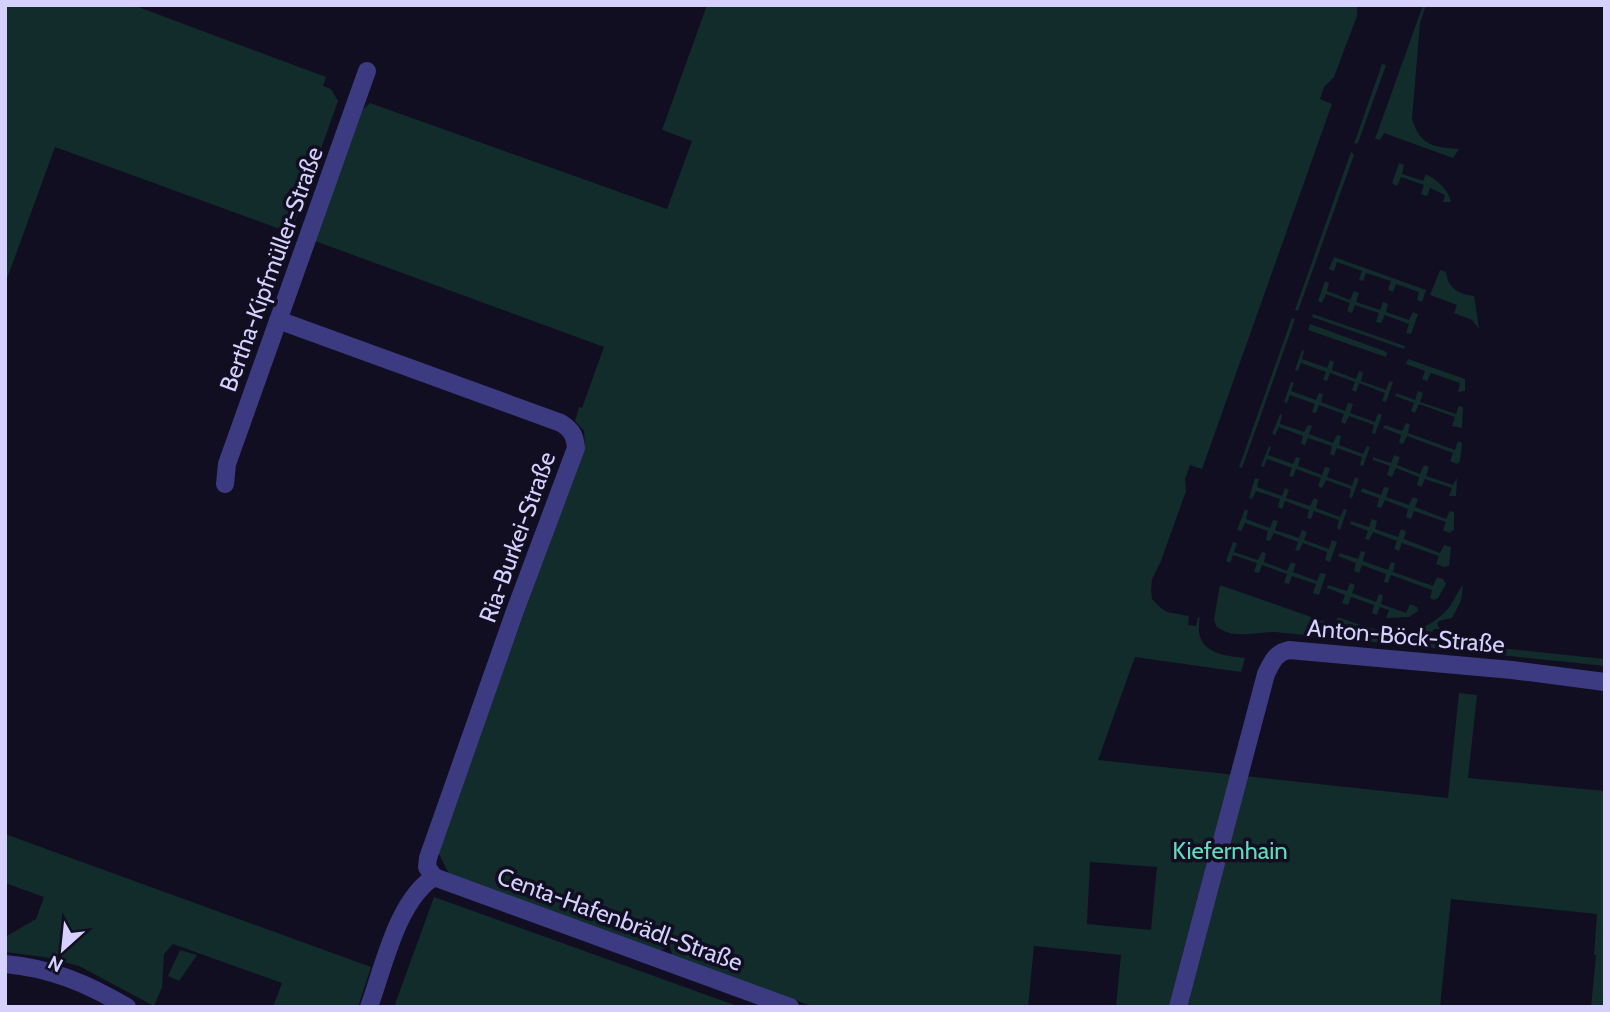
<svg xmlns="http://www.w3.org/2000/svg" width="1610" height="1012" font-family="Cabin,sans-serif">
	<rect width="100%" height="100%" fill="#110e22"/>
	<path fill="#112c2b" fill-rule="evenodd" d="M5,5H133L326,77L323,86L331,89L338,101L291,233L55,147L5,284Z
		M707,5H1357V16L1334,77L1324,87L1320,99L1332,104L1202,469L1190,465L1185,479L1186,491L1161,561L1152,579L1151,591L1152,599L1161,608L1167,612L1189,616L1188,625L1196,626L1198,617L1200,618C1193,651 1219,656 1245,658L1241,672L1135,657L1098,760L1448,798L1459,693L1477,695L1468,778L1605,791V1007H1591L1596,955H1594L1597,914L1451,899L1440,1007H1116L1121,955L1034,946L1028,1007H814L672,955L670,947L659,951L449,874L438,852L585,444L584,431L575,421L579,407L582,408L604,347L315,241L363,109L370,103L667,209L692,141L662,130ZM1090,862L1157,867L1151,930L1087,924Z
		M1423,5H1426L1420,23L1412,119C1420,146 1434,147 1459,149L1453,158L1384,133L1380,140L1375,139Z
		M1382,64L1386,65L1358,143L1354,144Z
		M1351,152L1354,155L1298,311L1295,310Z
		M1399,163L1404,165L1402,174L1423,181L1426,174C1437,180 1448,189 1451,202H1443L1445,195L1430,188L1427,196L1421,194L1424,185L1401,177L1397,186L1392,183Z
		M1334,257L1426,290L1422,302L1417,300L1419,292L1396,284L1393,292L1388,290L1391,281L1366,273L1363,281L1359,280L1362,271L1337,262L1334,271L1329,269Z
		M1440,270L1446,272C1448,288 1458,294 1474,296L1479,329L1472,320L1454,313L1457,305L1430,295Z
		M1325,281L1329,283L1327,291L1350,300L1354,291L1359,293L1356,302L1380,310L1383,302L1388,304L1386,312L1409,320L1413,312L1418,314L1411,334L1406,333L1409,324L1385,315L1381,323L1376,322L1379,313L1355,305L1352,313L1347,311L1350,303L1326,294L1322,303L1318,301Z
		M1313,314L1405,346L1404,349L1312,317Z
		M1292,318L1295,319L1242,468L1239,467Z
		M1310,324L1387,352L1386,357L1308,330Z
		M1302,350L1304,351L1302,359L1327,368L1330,360L1334,362L1332,370L1356,379L1359,371L1363,372L1361,381L1386,390L1389,381L1393,382L1386,402L1382,401L1385,393L1359,383L1356,392L1352,390L1355,382L1330,373L1327,381L1323,380L1326,372L1301,363L1298,371L1295,370Z
		M1408,359L1465,379V391L1458,392L1460,383L1431,373L1427,381L1422,379L1425,371L1406,364Z
		M1291,382L1294,383L1291,391L1316,400L1319,393L1323,394L1321,402L1345,411L1348,403L1353,404L1350,413L1375,422L1378,413L1382,415L1375,434L1372,433L1374,425L1349,416L1345,424L1341,422L1344,414L1319,405L1316,413L1312,412L1315,404L1290,395L1287,403L1284,402Z
		M1418,391L1423,393L1420,402L1456,414L1459,406L1463,407L1462,428L1452,426L1455,417L1419,404L1415,413L1411,411L1414,403L1395,396L1396,393L1415,400Z
		M1280,414L1282,415L1280,424L1304,432L1308,425L1312,426L1309,434L1333,443L1337,435L1341,436L1339,445L1363,454L1367,446L1370,447L1363,466L1360,465L1362,457L1337,448L1334,456L1330,454L1332,446L1308,438L1305,445L1301,444L1303,436L1279,427L1275,435L1272,434Z
		M1406,423L1410,424L1408,433L1455,450L1458,441L1462,443L1460,461L1457,464L1450,461L1453,453L1407,436L1403,444L1399,443L1401,435L1383,428L1385,425L1402,431Z
		M1269,446L1271,447L1268,455L1293,464L1296,457L1300,458L1298,466L1322,475L1325,467L1330,468L1327,477L1352,486L1355,477L1359,479L1352,498L1349,497L1351,489L1326,480L1322,488L1318,486L1321,478L1296,469L1293,477L1289,476L1292,468L1267,459L1264,467L1261,466Z
		M1394,455L1400,457L1397,465L1420,474L1424,465L1429,467L1426,476L1453,485L1457,478L1456,496H1449L1452,488L1425,479L1421,487L1417,485L1419,477L1396,468L1392,477L1387,475L1390,466L1373,460V457L1391,463Z
		M1255,478L1259,479L1257,487L1282,496L1285,488L1289,490L1286,498L1310,506L1314,498L1318,500L1316,508L1340,517L1344,509L1347,510L1340,530L1337,528L1339,520L1314,511L1311,519L1307,518L1309,510L1285,501L1282,509L1278,507L1280,499L1256,491L1252,499L1249,498Z
		M1384,487L1389,488L1386,497L1409,505L1413,497L1418,499L1415,507L1446,519L1450,511L1454,512V530L1449,533L1443,530L1446,522L1414,511L1411,519L1406,517L1408,509L1385,500L1381,508L1377,507L1379,498L1361,492L1362,488L1381,495Z
		M1245,509L1248,511L1246,519L1270,528L1273,520L1278,521L1275,530L1299,538L1302,530L1307,532L1304,540L1329,549L1332,540L1337,542L1330,562L1325,560L1327,552L1303,543L1299,551L1295,550L1298,542L1274,533L1270,541L1266,540L1268,531L1245,523L1241,531L1237,530Z
		M1372,519L1377,521L1375,529L1398,537L1401,529L1406,531L1404,539L1440,553L1444,545L1451,547L1449,566L1444,567L1436,564L1439,556L1402,543L1399,551L1394,549L1397,541L1373,532L1369,540L1365,539L1368,531L1350,524L1351,521L1369,527Z
		M1233,542L1237,543L1234,552L1258,560L1262,552L1266,553L1264,562L1287,571L1291,562L1296,564L1293,572L1317,581L1320,573L1326,574L1319,595L1313,593L1316,584L1292,576L1289,584L1284,583L1287,574L1262,565L1259,573L1254,572L1257,563L1233,555L1230,563L1226,561Z
		M1361,551L1365,552L1363,561L1388,570L1391,562L1395,563L1393,572L1433,586L1437,577L1443,579L1446,584L1438,598L1434,600L1430,598L1432,590L1391,575L1388,583L1384,582L1386,574L1362,565L1359,573L1354,571L1356,563L1338,556L1340,553L1358,559Z
		M1350,583L1355,585L1352,593L1376,602L1379,594L1383,595L1381,604L1406,613L1410,604L1417,607L1418,611L1409,617L1386,618L1389,610L1380,607L1377,615L1372,613L1374,605L1351,597L1348,605L1342,603L1345,595L1327,588L1328,585L1347,591Z
		M1220,585L1334,625L1338,617C1375,631 1413,644 1445,612C1453,604 1457,592 1463,585L1461,601L1452,618L1439,621L1437,624L1440,629H1434L1431,634L1432,637L1451,650L1275,632C1256,632 1232,640 1216,626L1214,619Z
		M1462,644L1605,659V666L1461,651Z
		M5,834L371,967L358,1007H273L282,983L173,944L164,954L162,987L154,1006L79,966L44,957L5,952V937L36,919L44,897L5,883Z
		M434,897L740,1007H394Z
		M180,950L197,955L179,981L168,976Z"/>
	<g fill="none" stroke-linecap="round" stroke-linejoin="round">
		<path stroke="#3c3a80" stroke-width="18" d="M278,320L561,423C572,430 575,436 576,448L515,611L428,858L427,867L434,877
			M225,484L227,464L367,71
			M434,877L790,1007
			M5,964C51,968 88,984 127,1007
			M369,1007C384,966 397,901 434,877
			M1178,1007L1266,674C1272,662 1275,653 1289,650L1512,670L1605,682"/>
	</g>
	<g text-anchor="middle" dominant-baseline="central" stroke-width="7" stroke-linejoin="round" paint-order="stroke">
		<g font-size="24" fill="#d5d0fe" stroke="#110e22">
			<text transform="translate(271 269) rotate(-70)">Bertha-Kipfmüller-Straße</text>
			<text transform="translate(517 537) rotate(-70)">Ria-Burkei-Straße</text>
			<text transform="translate(1406 636) rotate(5)">Anton-Böck-Straße</text>
			<text transform="translate(620 919) rotate(20)">Centa-Hafenbrädl-Straße</text>
		</g>
		<g font-size="24" fill="#5eddbc" stroke="#110e22">
			<text x="1230" y="850">Kiefernhain</text>
		</g>
	</g>
	<rect width="1610" height="1012" fill="none" stroke="#d5d0fe" stroke-width="14"/>
	<g transform="translate(63 949) rotate(207)" stroke="#110e22" stroke-width="5" paint-order="stroke">
	<path d="M0-5L12 26L0 18L-12 26Z" fill="#d5d0fe"/>
	<text y="-10" font-size="19" font-weight="bold" text-anchor="middle" fill="#d5d0fe">N</text>
	</g>
</svg>
